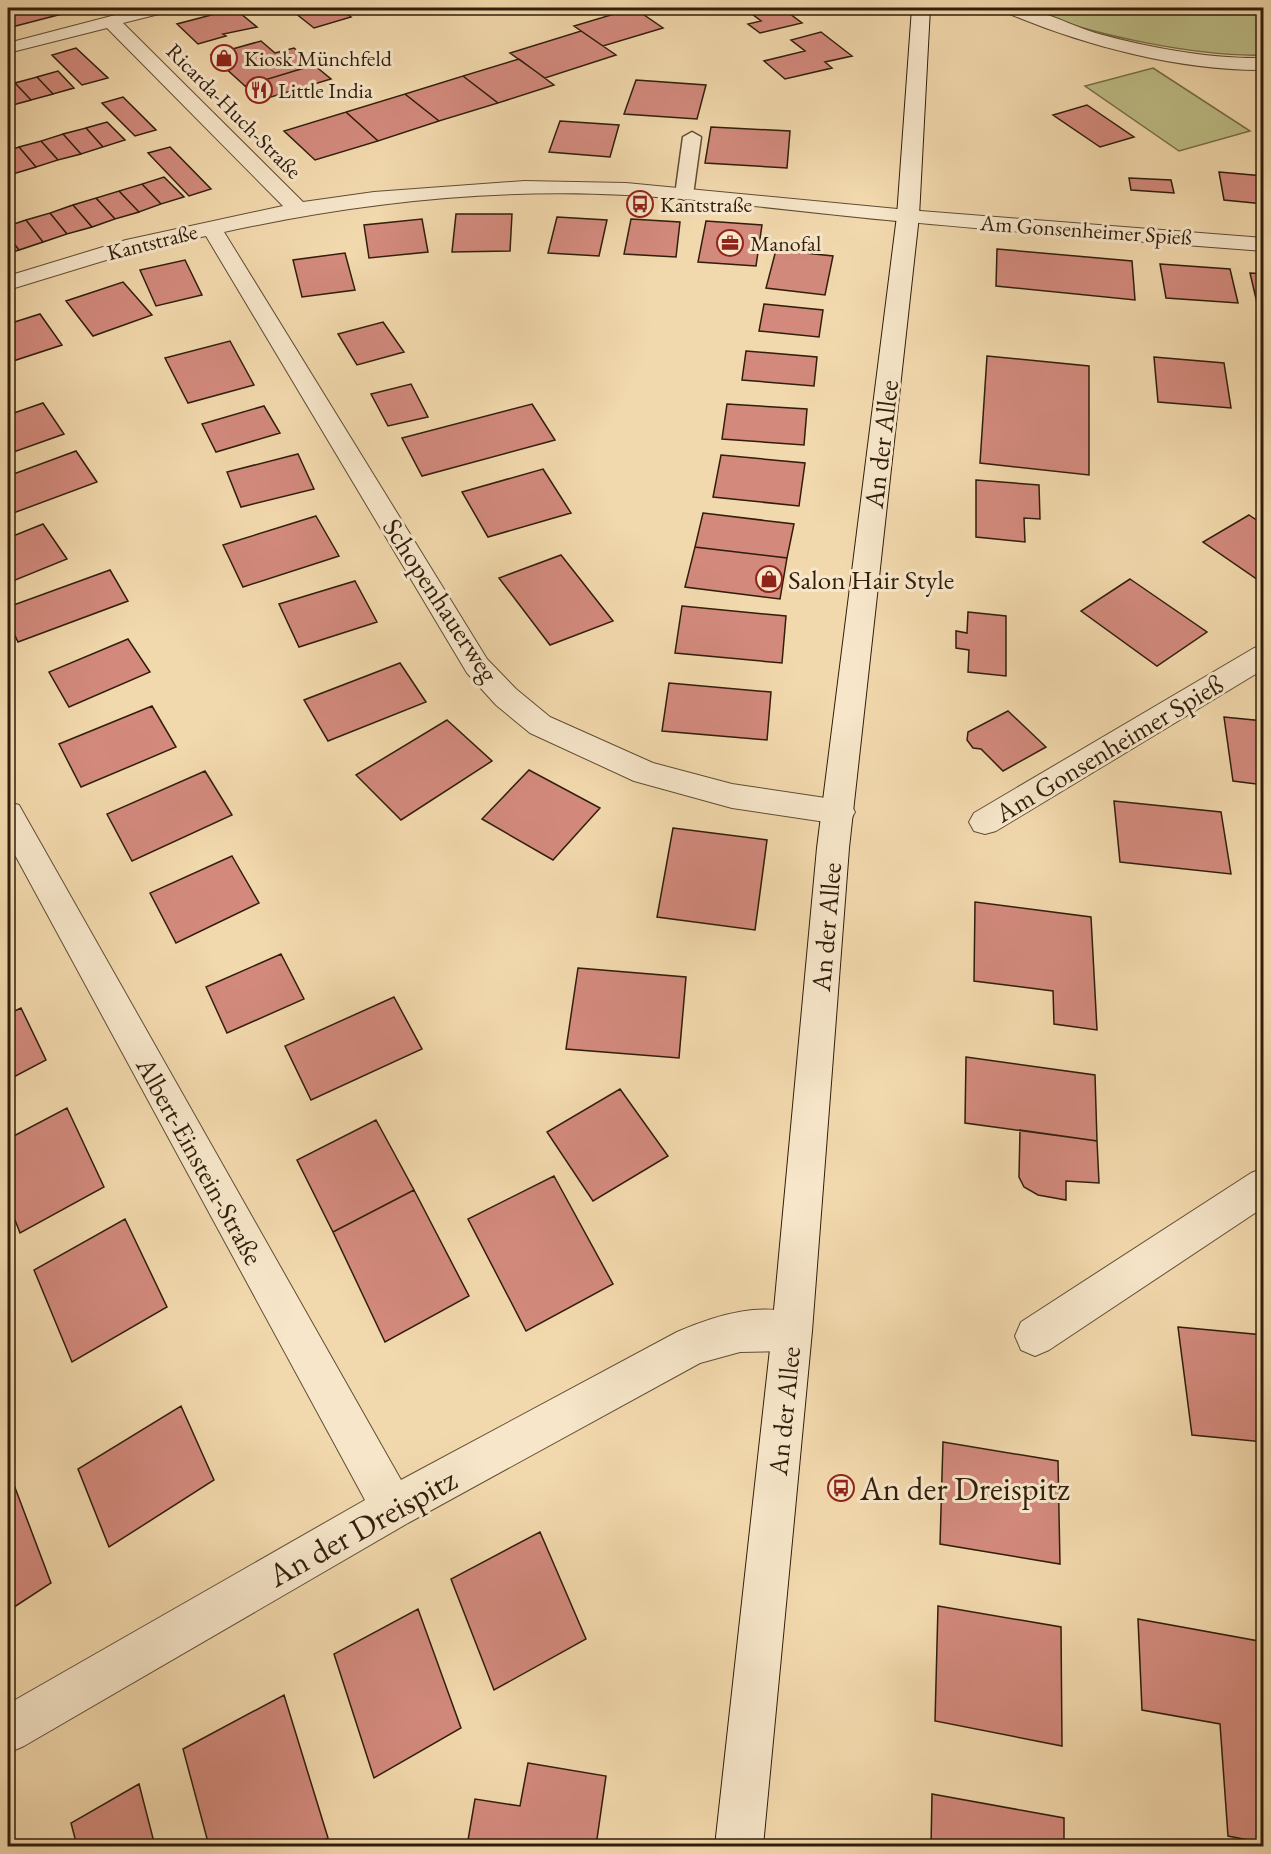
<svg xmlns="http://www.w3.org/2000/svg" width="1271" height="1854" font-family="'EB Garamond',serif">
	<rect width="100%" height="100%" fill="#f2d9ad"/>
	<filter id="stains"><feTurbulence type="fractalNoise" baseFrequency=".00333" numOctaves="4"/><feColorMatrix values="0 0 0 0 .2 0 0 0 0 .09 0 0 0 0 .02 0 0 0 .5 -.17"/></filter>
	<radialGradient id="worn" r=".72"><stop offset=".6" stop-color="#630" stop-opacity="0"/><stop offset="1" stop-color="#630" stop-opacity=".3"/></radialGradient>
	<path fill="#bebe87" stroke="#776e49" stroke-width="1.5" d="M1029,8H1263V55C1202,57 1084,35 1029,8Z
		M1153,68L1250,131L1179,151L1085,86Z"/>
	<path fill="#d38a7d" stroke="#301e0b" stroke-width="1.5" d="M8,8H85L8,28Z
		M338,8L351,17L314,28L290,9Z
		M634,8L663,28L603,46L574,26Z
		M744,8H782L802,23L760,33L748,24L761,21Z
		M230,10L235,14L240,13L257,27L223,34L226,36L198,44L177,24Z
		M581,31L616,55L545,78L510,53Z
		M821,32L852,56L825,62L832,68L785,79L764,61L805,51L791,40Z
		M261,41L275,53L294,48L314,65L245,86L211,55Z
		M76,48L108,78L82,85L52,55Z
		M519,59L554,85L498,103L463,76Z
		M314,65L331,79L261,100L245,86Z
		M58,71L74,88L53,94L37,77Z
		M463,76L498,103L439,121L405,94Z
		M37,77L53,94L31,100L15,83Z
		M636,80L706,85L697,119L624,114Z
		M15,83L31,100L9,106L8,85Z
		M405,94L439,121L378,141L346,112Z
		M123,97L156,130L135,136L102,103Z
		M1087,105L1134,137L1100,147L1053,115Z
		M346,112L378,141L315,160L284,131Z
		M560,121L619,125L610,157L549,152Z
		M107,122L125,140L103,147L86,128Z
		M711,127L790,131L787,168L705,163Z
		M86,128L103,147L81,154L63,134Z
		M63,134L81,154L58,160L41,141Z
		M41,141L58,160L36,167L19,147Z
		M19,147L36,167L13,174L8,168V151Z
		M170,147L211,189L189,196L148,153Z
		M1219,172L1264,176V204L1224,200Z
		M164,177L184,197L161,204L142,184Z
		M1129,178L1171,180L1174,193L1131,190Z
		M142,184L161,204L139,212L119,191Z
		M119,191L139,212L115,219L96,198Z
		M96,198L115,219L92,227L73,205Z
		M73,205L92,227L67,234L50,213Z
		M50,213L67,234L43,242L26,220Z
		M456,214H512L510,251L452,252Z
		M557,217L607,220L599,256L548,253Z
		M422,219L428,252L369,258L364,225Z
		M631,219L680,222L676,257L624,254Z
		M26,220L43,242L19,250L8,236V226Z
		M706,221L762,225L756,266L698,262Z
		M8,236L19,250L8,254Z
		M997,249L1132,261L1135,300L996,286Z
		M776,250L833,256L825,295L766,288Z
		M345,253L355,290L302,297L293,260Z
		M185,260L202,295L156,306L140,270Z
		M1160,264L1230,269L1238,303L1166,298Z
		M1250,273L1264,274V303H1257Z
		M123,282L152,315L93,336L66,301Z
		M764,304L823,310L819,337L759,331Z
		M40,314L62,345L13,361L8,354V324Z
		M383,322L404,352L357,365L338,334Z
		M230,341L254,385L188,403L165,358Z
		M746,351L817,357L814,386L742,380Z
		M987,356L1089,366V475L980,463Z
		M1154,357L1224,363L1231,408L1158,402Z
		M411,384L428,417L388,426L371,394Z
		M43,403L64,434L8,454V415Z
		M532,404L555,440L422,476L402,438Z
		M727,404L807,409L804,445L722,439Z
		M264,406L280,433L216,452L202,424Z
		M76,451L97,482L8,515V476Z
		M298,454L314,489L241,507L227,472Z
		M721,455L805,463L799,506L713,497Z
		M543,469L571,513L488,537L462,492Z
		M976,480L1039,485L1040,519L1024,518L1025,542L976,537Z
		M703,513L794,524L787,558L695,547Z
		M1249,515L1264,525V584L1203,542Z
		M316,516L339,556L243,587L223,545Z
		M43,524L67,559L8,583V538Z
		M695,547L787,558L780,599L685,587Z
		M561,555L613,621L550,645L499,578Z
		M110,570L128,601L18,642L8,621V607Z
		M1130,579L1207,632L1157,666L1081,611Z
		M355,581L377,622L299,647L279,604Z
		M682,606L786,616L782,663L675,653Z
		M968,612L1006,616V676L968,672L969,650L956,648V631L967,633Z
		M128,639L150,672L69,707L49,672Z
		M400,663L426,702L328,741L304,700Z
		M669,683L771,692L767,740L662,731Z
		M152,706L176,747L81,787L59,744Z
		M1008,711L1046,747L1003,771L981,749L973,748L967,740L968,732Z
		M1224,717L1264,721V785L1233,781Z
		M447,720L492,761L401,820L356,775Z
		M529,770L600,808L553,860L482,819Z
		M205,771L232,815L132,861L107,814Z
		M1114,801L1221,812L1231,874L1120,862Z
		M673,828L767,840L755,930L657,917Z
		M232,856L259,903L176,943L150,893Z
		M975,902L1091,917L1097,1030L1054,1024L1053,991L974,981Z
		M281,954L304,999L227,1033L206,987Z
		M578,968L686,977L679,1058L566,1049Z
		M394,997L422,1049L311,1100L285,1046Z
		M21,1008L46,1060L8,1080V1014Z
		M966,1057L1095,1075L1097,1141L965,1123Z
		M620,1089L668,1156L593,1201L547,1132Z
		M67,1108L104,1187L20,1233L8,1202V1139Z
		M376,1120L414,1190L333,1232L297,1160Z
		M1020,1130L1097,1141L1099,1183L1066,1181V1200L1038,1195L1024,1187L1019,1177Z
		M554,1176L613,1284L526,1331L468,1219Z
		M414,1190L469,1296L385,1342L333,1232Z
		M125,1219L167,1307L72,1362L34,1270Z
		M1178,1327L1264,1335V1442L1192,1435Z
		M181,1406L214,1480L109,1547L78,1469Z
		M943,1442L1058,1461L1060,1564L940,1544Z
		M11,1477L51,1583L8,1611V1479Z
		M540,1532L586,1639L494,1690L451,1579Z
		M938,1606L1061,1627L1062,1746L935,1721Z
		M418,1609L461,1728L374,1778L334,1654Z
		M1138,1619L1264,1642V1843L1228,1836L1220,1724L1142,1710Z
		M284,1695L328,1838L313,1846H209L183,1749Z
		M528,1763L606,1776L596,1846H467L475,1799L520,1806Z
		M139,1784L155,1846H77L71,1823Z
		M932,1794L1064,1818V1846H931Z"/>
	<g fill="none" stroke-linecap="round" stroke-linejoin="round">
		<defs>
			<path id="service" d="M692,132L701,137L693,195L684,200L675,195L683,137Z"/>
			<path id="minor" d="M142,8H170L167,12L123,23L303,202L374,192L524,181L626,183L908,210L1264,238V251C1145,242 1026,233 908,222C814,214 720,200 626,195C491,188 356,203 224,232L487,659L516,689L550,717L653,763L732,784L839,800L850,803L855,812L850,821L839,824L732,808L634,781L530,733L496,705L467,673L206,236L139,250L8,290V276L126,240L283,206L107,28L8,53V43Z
				M1002,8C1034,4 1068,25 1099,34C1151,48 1209,59 1264,58V70C1179,71 1082,45 1005,12Z
				M1264,645V669L996,831L985,834L974,831L969,822L974,813L1254,648Z
				M8,802L19,805L401,1480L677,1332C716,1315 764,1300 806,1317L812,1331L806,1345L792,1351L740,1352L700,1363L408,1523L24,1746L8,1753V1704L365,1500L8,842Z
				M1264,1168V1207L1049,1350L1035,1356L1021,1350L1015,1336L1021,1322L1251,1173Z"/>
			<path id="secondary" d="M912,8H930L919,216L849,848L812,1331L763,1846H715L772,1331L817,848L897,216Z"/>
		</defs>
		<use href="#service" stroke="#604d34" stroke-width="3"/>
		<use href="#minor" stroke="#604d34" stroke-width="2"/>
		<use href="#secondary" stroke="#301e0b" stroke-width="2"/>
		<use href="#service" fill="#f7e6ca" fill-rule="evenodd"/>
		<use href="#minor" fill="#f7e6ca" fill-rule="evenodd"/>
		<use href="#secondary" fill="#f7e6ca" fill-rule="evenodd"/>
	</g>
	<defs>
		<symbol id="shop-ring" viewBox="-11 -11 22 22"><circle r="9.5" fill="#f7e6ca" stroke="#8f2418" stroke-width="1.5"/><path d="M-5-2.5h2.3a2.7 3.5 0 0 1 5.4 0H5L5.5 6h-11ZM-1.5-2.5h3a1.5 2.3 0 0 0-3 0Z" fill="#8f2418"/></symbol>
		<symbol id="restaurant-ring" viewBox="-11 -11 22 22"><circle r="9.5" fill="#f7e6ca" stroke="#8f2418" stroke-width="1.5"/><path d="M-5-6h1v4h1v-4h1v4h1v-4h1v5L-1.5 .5V6h-2V.5L-5-1ZM5-6V6H3V1.5H1.5Q1.5-4 5-6Z" fill="#8f2418"/></symbol>
		<symbol id="bus-ring" viewBox="-11 -11 22 22"><circle r="9.5" fill="#f7e6ca" stroke="#8f2418" stroke-width="1.5"/><path d="M-5-6H5V4H4V6H2V4H-2V6H-4V4H-5ZM-3.5-4V0h7V-4ZM-3.5 1.2v1.5H-2V1.2ZM2 1.2v1.5H3.5V1.2Z" fill="#8f2418"/></symbol>
		<symbol id="office-ring" viewBox="-11 -11 22 22"><circle r="9.5" fill="#f7e6ca" stroke="#8f2418" stroke-width="1.5"/><path d="M-6-3h4V-5.5h4V-3h4V5H-6ZM-1-4.5V-3h2v-1.5ZM-6 0V1H6V0Z" fill="#8f2418"/></symbol>
	</defs>
	<g fill-rule="evenodd">
		<use href="#shop-ring" x="209" y="43" width="30" height="30"/>
		<use href="#restaurant-ring" x="244" y="75" width="30" height="30"/>
		<use href="#bus-ring" x="625" y="189" width="30" height="30"/>
		<use href="#office-ring" x="715" y="228" width="30" height="30"/>
		<use href="#shop-ring" x="754" y="564" width="30" height="30"/>
		<use href="#bus-ring" x="826" y="1473" width="30" height="30"/>
	</g>
	<g text-anchor="middle" dominant-baseline="central" stroke-width="6" stroke-linejoin="round" paint-order="stroke">
		<g font-size="22" fill="#301e0b" stroke="#f7e6ca" text-anchor="start">
			<text x="244" y="58">Kiosk Münchfeld</text>
			<text x="278" y="90">Little India</text>
			<text x="660" y="204">Kantstraße</text>
			<text x="750" y="243">Manofal</text>
		</g>
		<g font-size="22" fill="#301e0b" stroke="#f7e6ca">
			<text transform="translate(234 111) rotate(45)">Ricarda-Huch-Straße</text>
			<text transform="translate(1086 230) rotate(4)">Am Gonsenheimer Spieß</text>
			<text transform="translate(152 242) rotate(-14)">Kantstraße</text>
		</g>
		<g font-size="27" fill="#301e0b" stroke="#f7e6ca">
			<text transform="translate(881 444) rotate(-83)">An der Allee</text>
			<text transform="translate(441 600) rotate(57)">Schopenhauerweg</text>
			<text transform="translate(1109 748) rotate(-31)">Am Gonsenheimer Spieß</text>
			<text transform="translate(826 927) rotate(-85)">An der Allee</text>
			<text transform="translate(200 1161) rotate(61)">Albert-Einstein-Straße</text>
			<text transform="translate(784 1411) rotate(-84)">An der Allee</text>
		</g>
		<g font-size="27" fill="#301e0b" stroke="#f7e6ca" text-anchor="start">
			<text x="788" y="579">Salon Hair Style</text>
		</g>
		<g font-size="33" fill="#301e0b" stroke="#f7e6ca" text-anchor="start">
			<text x="860" y="1488">An der Dreispitz</text>
		</g>
		<g font-size="33" fill="#301e0b" stroke="#f7e6ca">
			<text transform="translate(362 1527) rotate(-29)">An der Dreispitz</text>
		</g>
	</g>
	<rect width="1271" height="1854" fill="none" stroke="#f2d9ad" stroke-width="30"/>
	<rect x="9" y="9" width="1253" height="1836" fill="none" stroke="#301e0b" stroke-width="3"/>
	<rect x="15" y="15" width="1241" height="1824" fill="none" stroke="#301e0b" stroke-width="1.5"/>
	<rect width="100%" height="100%" filter="url(#stains)"/>
	<rect width="100%" height="100%" fill="url(#worn)"/>
</svg>
